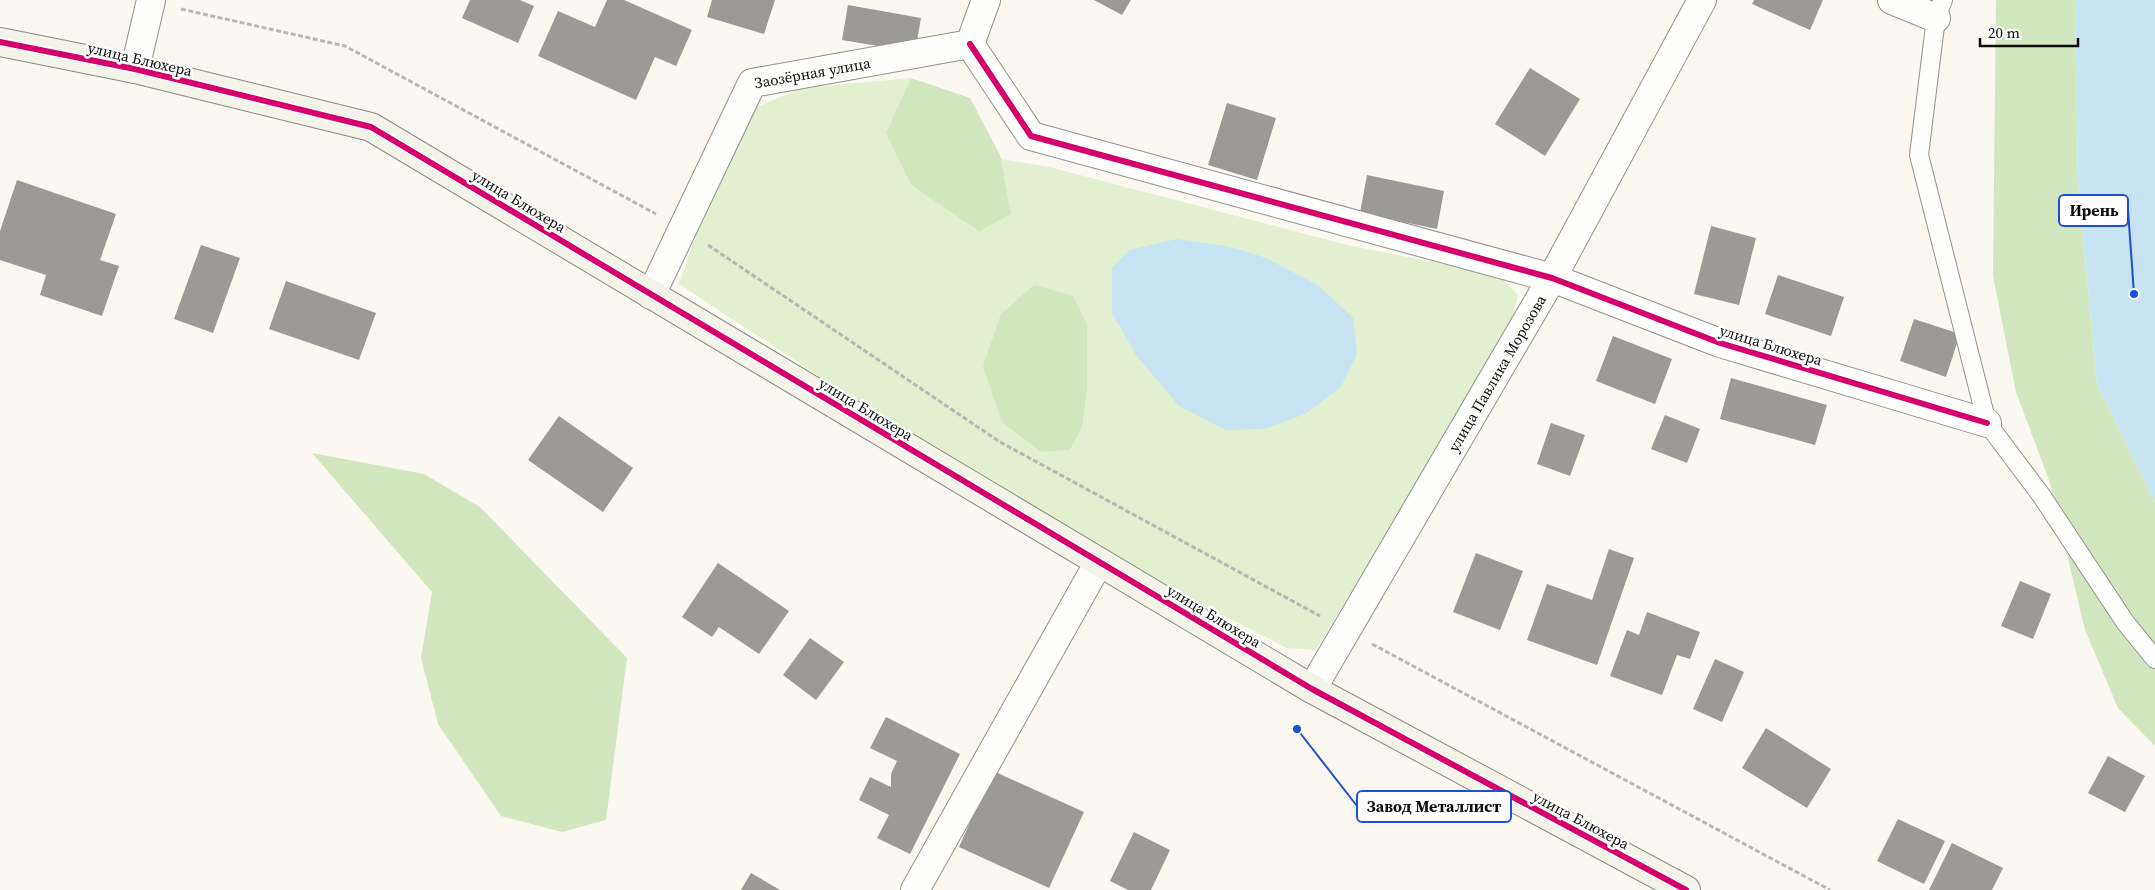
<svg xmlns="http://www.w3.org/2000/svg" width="2155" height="890" font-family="'Source Serif 4',serif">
	<rect width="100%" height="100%" fill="#faf8f0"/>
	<path fill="#e2efd1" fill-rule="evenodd" d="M911,78L886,133L911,185L1011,214L1000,159L1049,167L1347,245L1498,275L1518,295L1510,328L1316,650L1287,648L1117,561L831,384L679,284L706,205L754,108L803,88ZM1231,247L1264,257L1318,285ZM1082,428L1070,450L1041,452Z"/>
	<path fill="#d2e6bf" d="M1996,0H2075L2078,181L2097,384L2155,502V746L2118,708L2085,630L2050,483L2016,392L1993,276Z
		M911,78L970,98L1000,155L1011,214L979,231L911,185L886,133Z
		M1034,285L1073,296L1087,325V388L1082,428L1070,450L1041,452L1002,422L983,366L1001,314Z
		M312,453L424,474L480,507L627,658L606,820L562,832L501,816L438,724L421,658L432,592Z"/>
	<path fill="#c8e3f2" d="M2075,0H2155V502L2097,384L2078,181Z
		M1177,239L1231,247L1264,257L1318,285L1353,318L1357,354L1341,387L1305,414L1264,429L1226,430L1179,406L1136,355L1112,313V268L1129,250Z"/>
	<path fill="#9c9a96" d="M470,0H520L534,6L518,43L462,18Z
		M607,0H624L692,30L676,66L655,57L636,100L538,56L558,11L595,27Z
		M712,0H775L764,34L707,17Z
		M1094,0H1131L1122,15Z
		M1754,0H1823L1810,30L1752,4Z
		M848,5L921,18L915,52L842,40Z
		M1530,68L1580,99L1545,156L1495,124Z
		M1227,103L1276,118L1257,180L1208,165Z
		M1367,175L1444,191L1437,229L1360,213Z
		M17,180L116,214L100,260L119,266L102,316L40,295L46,275L0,260V231Z
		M1711,226L1756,238L1739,305L1694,294Z
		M201,245L240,258L213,333L174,319Z
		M1778,275L1844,297L1831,336L1765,314Z
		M286,281L376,313L359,360L269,329Z
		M1914,319L1960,334L1946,377L1900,361Z
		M1613,336L1672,359L1655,404L1596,381Z
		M1731,378L1827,405L1815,445L1720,419Z
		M1665,415L1700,429L1687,463L1651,449Z
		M559,416L633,468L603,512L528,460Z
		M1551,423L1585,435L1570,476L1537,464Z
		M1609,549L1634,558L1597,665L1527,640L1547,584L1592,600Z
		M1476,553L1523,571L1500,630L1453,612Z
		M718,563L789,611L759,654L719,627L712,637L682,617Z
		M2020,581L2051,594L2033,639L2001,626Z
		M1647,612L1700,632L1690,659L1677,655L1662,695L1610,676L1627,630L1639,635Z
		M810,638L844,662L816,700L783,675Z
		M1715,659L1744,672L1722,722L1693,709Z
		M886,717L960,754L910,854L877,838L889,815L859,800L870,777L891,787V774L897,761L870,748Z
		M1766,728L1831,769L1807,808L1742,768Z
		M2108,756L2145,776L2125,812L2088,793Z
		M993,771L1084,812L1049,888L959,847Z
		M1898,819L1945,841L1924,884L1877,861Z
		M1134,832L1170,850L1151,890H1128L1110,881Z
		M1952,843L2003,868L1992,890H1929Z
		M751,873L780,890H741Z"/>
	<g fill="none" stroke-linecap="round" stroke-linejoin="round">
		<defs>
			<path id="lane" d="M1943,0L1936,18L1919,155L1987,423L2041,495L2125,622L2155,659"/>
			<g id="street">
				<path d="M1892,0L1936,18"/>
				<path d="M970,44L1031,136L1552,278L1720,343L1987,423"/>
				<path d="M135,69L151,0"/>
				<path id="s1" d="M651,295L752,83L970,44L986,0"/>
				<path id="s2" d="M1312,689L1552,278L1702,0"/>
				<path d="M915,890L1099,562"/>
			</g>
			<path id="secondary" d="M0,42L135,69L371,127L1312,689L1686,890"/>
		</defs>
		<use href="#lane" stroke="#93928f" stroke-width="20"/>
		<use href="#street" stroke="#93928f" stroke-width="30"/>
		<use href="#secondary" stroke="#8a8985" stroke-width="30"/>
		<path stroke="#b7b7b5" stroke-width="3" stroke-dasharray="5 2.5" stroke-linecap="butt" d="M181,9L345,46L656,214
			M708,245L1000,442L1320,616
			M1372,644L1830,890"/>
		<use href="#lane" stroke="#fefefd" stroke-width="18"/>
		<use href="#street" stroke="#fefefd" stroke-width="28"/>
		<use href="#secondary" stroke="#f4f3e9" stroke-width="28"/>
		<defs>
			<path id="cycleway" d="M0,42L135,69L371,127L1312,689L1686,890
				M970,44L1031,136L1552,278L1720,343L1987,423"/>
		</defs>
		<use href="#cycleway" stroke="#fff" stroke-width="9"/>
		<use href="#cycleway" stroke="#d6006c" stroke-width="6"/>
	</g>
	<g text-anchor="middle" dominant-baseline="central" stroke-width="5" stroke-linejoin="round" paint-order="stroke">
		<g font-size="15" fill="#0c0c0c" stroke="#fff">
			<text transform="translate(140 59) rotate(13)">улица Блюхера</text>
			<text stroke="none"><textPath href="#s1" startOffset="296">Заозёрная улица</textPath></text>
			<text transform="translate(519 201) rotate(31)">улица Блюхера</text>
			<text transform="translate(1771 345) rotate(17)">улица Блюхера</text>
			<text stroke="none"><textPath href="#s2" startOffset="366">улица Павлика Морозова</textPath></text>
			<text transform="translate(866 409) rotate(31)">улица Блюхера</text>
			<text transform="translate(1214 616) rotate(31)">улица Блюхера</text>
			<text transform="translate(1581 820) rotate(28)">улица Блюхера</text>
		</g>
	</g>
	<path fill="none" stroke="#1d4ed8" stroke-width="2" d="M2134 294L2128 210M1297 729L1357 806"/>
	<g fill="#1d4ed8" stroke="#fff" stroke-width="2">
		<circle cx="2134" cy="294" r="5"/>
		<circle cx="1297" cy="729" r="5"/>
	</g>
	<g fill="#fff" stroke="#1d4ed8" stroke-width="2">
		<rect x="2059" y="195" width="69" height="31" rx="5"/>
		<rect x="1357" y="791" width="154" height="31" rx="5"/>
	</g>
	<g font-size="16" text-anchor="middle" font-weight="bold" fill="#0c0c0c">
		<text x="2094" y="216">Ирень</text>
		<text x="1434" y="812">Завод Металлист</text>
	</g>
	<path d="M1980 38v8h98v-8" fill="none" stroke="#0c0c0c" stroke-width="2.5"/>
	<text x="1988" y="38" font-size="15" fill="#0c0c0c" stroke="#ffffff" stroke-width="4" paint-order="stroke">20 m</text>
</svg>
